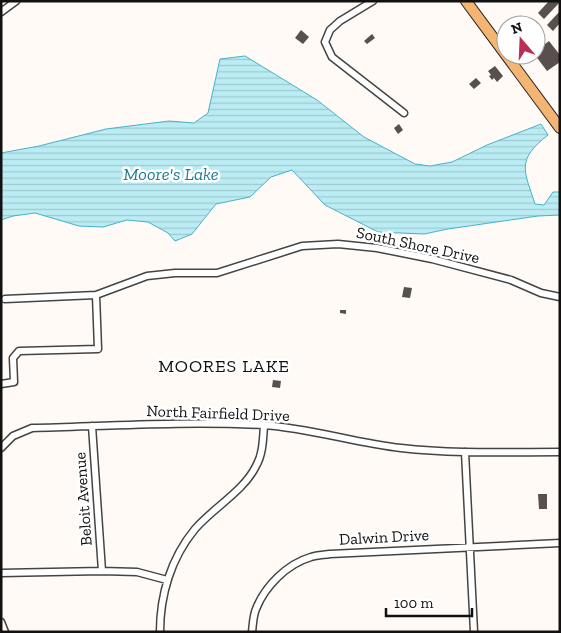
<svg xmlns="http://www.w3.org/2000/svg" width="561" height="633" font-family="'Zilla Slab',serif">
	<defs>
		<pattern id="water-rules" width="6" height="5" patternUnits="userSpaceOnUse" patternTransform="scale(1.25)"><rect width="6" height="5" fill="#bbecf4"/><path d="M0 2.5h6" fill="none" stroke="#a0c9d0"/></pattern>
	</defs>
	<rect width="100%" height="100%" fill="#fffaf5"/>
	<path fill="url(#water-rules)" stroke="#45b2c8" d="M245,56L317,100L364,137L415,164L430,166L452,162L487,145L541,124L548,135C516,160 524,170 535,204L544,205L553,192H560V215L538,216L448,229L424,234L378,232L325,205L292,170L271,177L250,197L216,204L192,234L175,241L168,233L148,222L127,220L103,227L79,226L35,213L13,216L1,220V153L39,146L106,129L169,121L194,123L208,113L220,59Z"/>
	<path fill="#594f4d" d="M549,1L560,2L544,19L538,13Z
		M560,11V23L553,31L547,25Z
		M301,30L309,37L303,44L295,38Z
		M372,34L375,38L367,44L364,41Z
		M549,41L560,55V62L547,71L535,55L536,51Z
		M495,66L503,76L497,82L494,78L492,80L489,76L491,75L488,71Z
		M476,78L481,83L474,89L469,84Z
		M399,124L403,130L398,134L394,128Z
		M404,287L412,288L410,298L402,297Z
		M340,310H346V314L340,313Z
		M273,380L281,381L280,388L272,387Z
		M538,494H547V509H539Z"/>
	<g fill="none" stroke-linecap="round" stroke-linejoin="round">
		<defs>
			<path id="street" d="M373,1L340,21L330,30L325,42L332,57L404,113
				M1,12L16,1
				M5,299L96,295L147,276L175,273H217L302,246L338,244L377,248L432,259L511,280L541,293L560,297
				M1,384L14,382L13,358L19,351L98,349L96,295
				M92,426L102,571
				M1,448L13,436L32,428C109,426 186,421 263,425C310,428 355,443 401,448C453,454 507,452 560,452
				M465,452L474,632
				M1,573L102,571L137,572L167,580
				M1,622L5,632
				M160,632C160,595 171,558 195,529C213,508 244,491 256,466C263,454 263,439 264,425
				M252,632C253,624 253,616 256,609C265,586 287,564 311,557C317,555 324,555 330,554L560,543"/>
			<path id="primary" d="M466,1L560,128"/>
		</defs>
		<use href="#street" stroke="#444" stroke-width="9"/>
		<use href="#primary" stroke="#222" stroke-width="12"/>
		<use href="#street" stroke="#fff" stroke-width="6"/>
		<use href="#primary" stroke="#f3b571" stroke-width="10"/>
	</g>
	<g text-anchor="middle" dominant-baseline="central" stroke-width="5" stroke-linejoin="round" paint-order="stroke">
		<g font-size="16" fill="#111" stroke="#fff">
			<text transform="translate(418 245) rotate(12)">South Shore Drive</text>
			<text transform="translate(218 413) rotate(2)">North Fairfield Drive</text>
			<text transform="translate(83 499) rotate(-94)">Beloit Avenue</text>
			<text transform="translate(384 537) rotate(-3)">Dalwin Drive</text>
		</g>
		<g font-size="18" font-style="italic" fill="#1c7e98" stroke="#fff">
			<text x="171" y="174">Moore's Lake</text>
		</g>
		<g font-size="18" letter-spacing="1" fill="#111" stroke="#fff">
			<text x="224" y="366">MOORES LAKE</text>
		</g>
	</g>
	<rect width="561" height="633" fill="none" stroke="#111111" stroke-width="5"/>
	<g transform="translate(521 40) rotate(341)"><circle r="24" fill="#ffffff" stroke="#a0a0a0"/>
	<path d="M0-4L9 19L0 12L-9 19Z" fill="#bc2d55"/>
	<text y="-8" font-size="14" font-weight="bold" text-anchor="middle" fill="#111111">N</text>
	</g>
	<path d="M386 608v8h86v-8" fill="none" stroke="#111111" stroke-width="2.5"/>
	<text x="394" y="608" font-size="15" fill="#111111" stroke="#ffffff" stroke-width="4" paint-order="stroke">100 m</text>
</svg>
